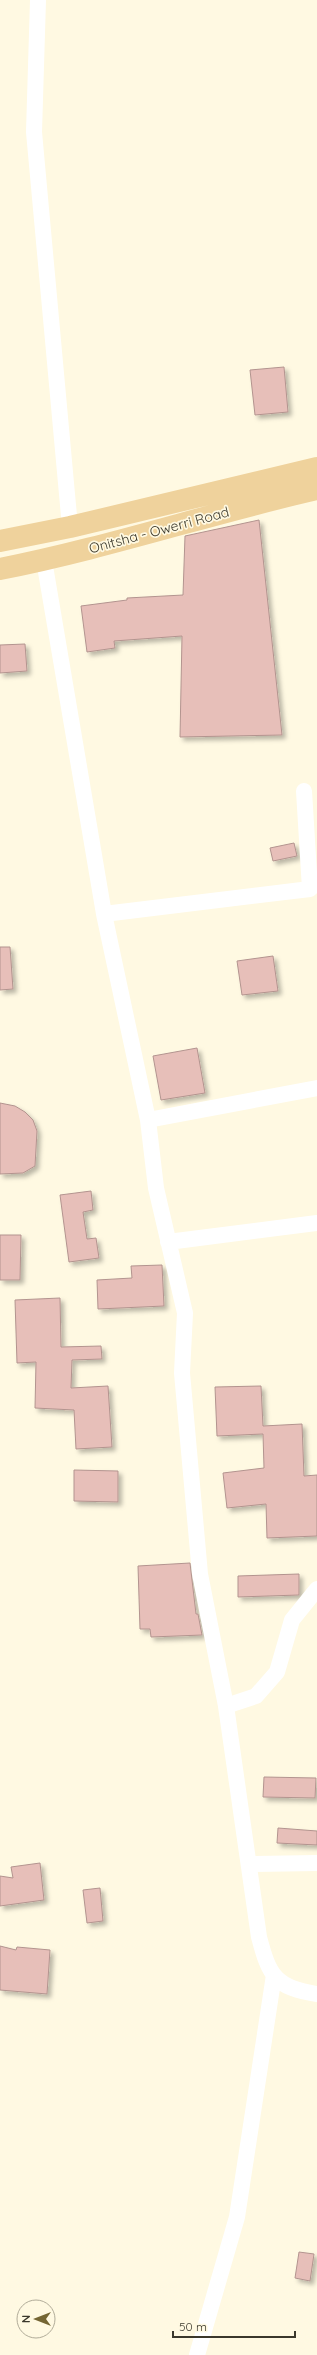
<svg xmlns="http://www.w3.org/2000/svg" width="317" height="2355" font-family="Quicksand,sans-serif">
	<defs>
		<filter id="shadow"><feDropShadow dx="3.5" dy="3.5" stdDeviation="2" flood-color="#0004"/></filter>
	</defs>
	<rect width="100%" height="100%" fill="#fff9e2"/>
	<path fill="#e7bfb9" stroke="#b3948f" filter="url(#shadow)" d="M284,367L288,412L255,415L250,370Z
		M259,520L282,735L180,737L182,636L114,641L115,648L87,652L81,606L127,600V598L183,595L185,536Z
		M25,644L27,671L0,673V645Z
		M294,843L297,856L273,861L270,848Z
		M0,947H10L13,989L0,990Z
		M273,956L278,991L242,995L237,961Z
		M197,1048L205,1093L161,1100L153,1056Z
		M0,1103L15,1106L25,1112L33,1120L37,1131L35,1166L23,1173L0,1174Z
		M91,1191L93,1210L83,1212L87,1239L96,1238L99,1258L69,1262L60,1195Z
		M0,1235H21L20,1280H0Z
		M162,1265L164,1306L98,1309L97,1280L132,1278L131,1266Z
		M60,1298L61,1347L101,1346L102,1359L72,1360L71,1388L108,1386L112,1447L76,1449L74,1410L35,1408L36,1362L17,1363L15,1300Z
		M261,1386L263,1426L302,1424L304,1476L317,1475V1536L267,1538L266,1504L227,1508L223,1473L264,1468L263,1434L217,1436L215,1387Z
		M74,1470L118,1471V1502L74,1501Z
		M190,1563L196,1614H198L202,1635L151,1637L150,1629H140L138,1566Z
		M299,1574V1595L238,1597V1576Z
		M264,1777L316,1778L315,1798L263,1797Z
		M278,1828L317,1831V1845L277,1843Z
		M40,1863L44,1900L0,1906V1876L13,1878L11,1867Z
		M100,1888L103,1921L87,1923L83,1890Z
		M0,1946L16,1950L17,1947L50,1950L47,1994L0,1990Z
		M299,2252L314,2254L310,2281L295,2278Z"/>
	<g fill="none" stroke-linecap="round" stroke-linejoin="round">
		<path stroke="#fff" stroke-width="16" d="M38,0L34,132L70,527
			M44,560L104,914L148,1120L156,1188L185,1313L182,1373L200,1574L226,1706L259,1937C269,1975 275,1988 317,1994
			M104,914L310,889L304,791
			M148,1120L317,1088
			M168,1242L317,1223
			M226,1706L256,1696L277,1672L292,1620L317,1589
			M249,1864L317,1863
			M197,2355L237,2217L274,1975"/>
		<path stroke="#efd29c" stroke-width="22" d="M0,541L70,527L317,468
			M0,569C107,548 211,513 317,489"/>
	</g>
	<g text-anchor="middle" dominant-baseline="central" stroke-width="3.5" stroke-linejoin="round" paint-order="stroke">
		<g font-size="14" fill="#3b382c" stroke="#fff9e2">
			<text transform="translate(159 530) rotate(-15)">Onitsha - Owerri Road</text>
		</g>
	</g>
	<g transform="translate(36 2319) rotate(270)"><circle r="19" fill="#fff9e2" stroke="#b1ac99"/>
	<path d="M0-3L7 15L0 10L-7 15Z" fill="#756633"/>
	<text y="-6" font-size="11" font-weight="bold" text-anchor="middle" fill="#3b382c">N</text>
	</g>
	<path d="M173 2331v6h122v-6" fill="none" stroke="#3b382c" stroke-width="2"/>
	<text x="179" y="2331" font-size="12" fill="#3b382c" stroke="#fff9e2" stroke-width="3" paint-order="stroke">50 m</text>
</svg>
